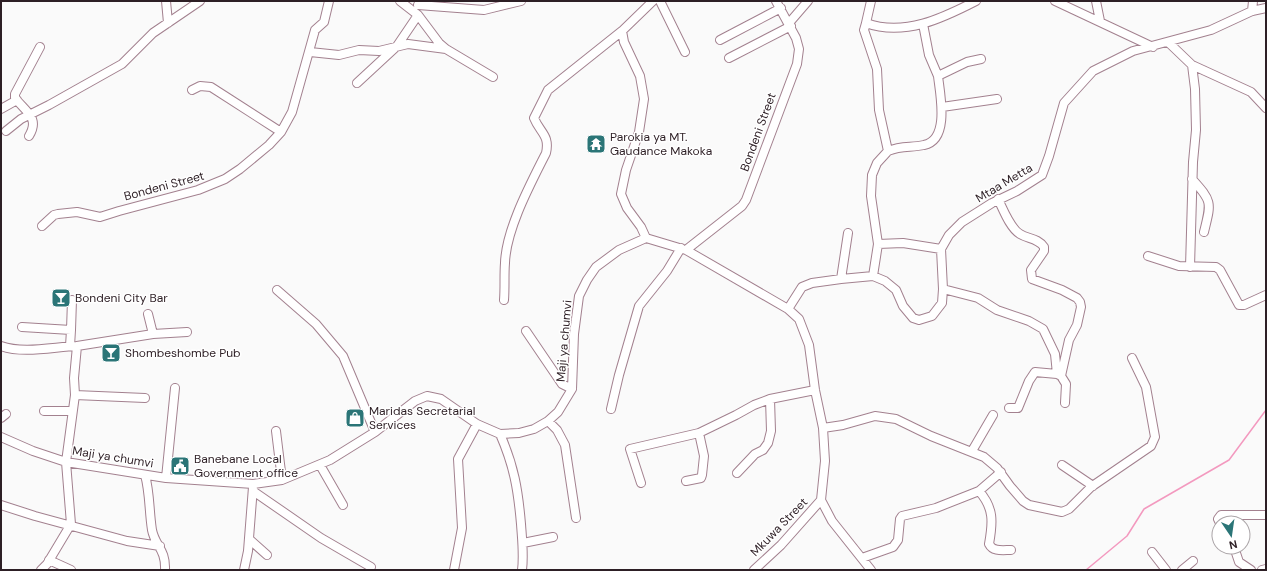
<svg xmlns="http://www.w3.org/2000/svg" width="1267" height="571" font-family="'DM Sans',sans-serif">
	<rect width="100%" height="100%" fill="#fafafa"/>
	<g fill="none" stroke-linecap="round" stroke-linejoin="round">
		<path stroke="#f399bf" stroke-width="1.5" d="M1086,570L1127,536L1144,509L1229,460L1266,410"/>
		<defs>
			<path id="minor" d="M166,1L168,23
				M400,1L418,15L439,43L446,49L493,77
				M660,1L685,52
				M1055,1L1153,47
				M1096,1L1100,21
				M418,5L484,10L521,1
				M1252,11L1253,1
				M789,23L808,1
				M866,23L871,1
				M923,24L929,55L938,76
				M720,40L781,8
				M1168,42L1192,65L1195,89L1196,130L1193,162L1190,267
				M310,52L339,55L359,50L379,51L408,44L446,49
				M729,58L791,26
				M1192,65L1251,92L1266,108
				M357,83L397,46L418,15
				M192,90L200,86L211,87L281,132
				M942,107L997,99
				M1,109L17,100
				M6,131L21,119L49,105L122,64L153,33L200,1
				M29,136C40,118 26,112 15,98V94L40,47
				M888,151C902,145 911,148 924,145C950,140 940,94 938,76L967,62L981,59
				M1192,179C1213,202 1211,203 1204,232
				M998,199C1003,209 1010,228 1020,234C1028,239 1038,238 1044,247V251L1031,270L1032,279L1062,290L1077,298L1080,302L1081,307L1077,325L1069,340L1061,376L1066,384L1065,403
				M42,226L54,215L58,214L77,212L100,217L119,211L198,190L225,179L240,169L269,145L281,132L292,112L315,30L324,22L329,1
				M646,238L641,227L627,208L621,194L626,170L639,132L644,99L640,76L624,42L622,31L653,1
				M878,244L903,243L941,249
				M686,250L742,206L746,200L797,64L799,49L796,38L776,1
				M1148,256L1179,266L1216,267L1220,270L1239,305H1244L1266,295
				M873,276L878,244L871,196L872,175L877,163L888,151L879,110L877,69L864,30L866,23C904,37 943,18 976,1
				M841,279L848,233
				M943,289L978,298L997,310L1029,321L1043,329L1055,354L1057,374L1061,376
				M277,290L316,324L343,356L375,432
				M504,300C505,287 504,275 505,263C506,229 531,183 546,153C550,135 540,133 534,118L548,90L622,31
				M788,309L802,287L812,283L841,279L873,276L885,281L896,290L903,306L913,318L919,320L932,316L942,303L943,289L941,249L949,235L962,222L992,203L1017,191L1042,175L1049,156L1064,103L1093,71L1133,51L1211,30L1252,11L1266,8
				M148,314L153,334
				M22,327L71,330L70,346
				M71,330L72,300
				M526,331L562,384L572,389
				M1,346C23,354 53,347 77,346
				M75,395L145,398
				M1009,408H1018L1029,381L1035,372L1057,374
				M611,409L619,375L639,306L667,271L681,248
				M44,411H72
				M1,418L6,414
				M548,421L557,430L565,445L576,518
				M823,428L843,425L875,416L896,419L931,436L984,457L997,468L1010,486L1023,501L1029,505L1062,512L1069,509L1091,487L1151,446L1155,437L1146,387L1132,358
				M276,431L282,480
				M500,434C514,466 518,489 521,524C522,539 524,555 522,570
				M1,437L33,451L66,462L166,478L253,484L282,480L330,460L375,432L415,401L427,396L441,399L477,424L500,434L519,433L534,429L548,421L558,412L572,389L574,334L579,296L587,280L596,267L619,250L646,238L686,250L788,309L799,319L809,345L815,390L823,428L825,461L821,500L832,521L871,570
				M972,451L993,415
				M320,465L343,505
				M1062,465L1093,486
				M737,473L755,454L763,450L768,443L771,431L770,399
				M145,475C150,493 149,511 152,530C155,546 166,549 165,570
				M166,478L175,388
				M686,481L701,478L702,475L704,456L699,433L736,415L754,405L770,399L815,390
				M641,483L630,449L699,433
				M253,491L321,538L371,567
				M979,491L1001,472
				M1,505L35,516L127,541L160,546
				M1220,523L1218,519L1221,515H1266
				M249,539L267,555
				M523,543L553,537
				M1234,547L1239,562L1251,570
				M1152,552L1166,570
				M862,558L893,547L898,540L900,519L902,516L936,508L979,491C994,508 993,522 989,544C993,552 1003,550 1011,550
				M49,560L71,570
				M41,570L47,564L71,524L66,462L75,395L74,378L77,346L153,334L187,332
				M244,570L248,551L253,487
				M454,570L462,528L458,459L477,424
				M754,570L781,545L821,500
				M1182,570L1193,561
				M1262,570L1266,569"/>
		</defs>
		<use href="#minor" stroke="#a3818f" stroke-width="10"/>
		<use href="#minor" stroke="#fff" stroke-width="8"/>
	</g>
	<defs>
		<symbol id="temple-square" viewBox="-11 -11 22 22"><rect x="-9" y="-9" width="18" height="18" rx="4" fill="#2b7577" stroke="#fff"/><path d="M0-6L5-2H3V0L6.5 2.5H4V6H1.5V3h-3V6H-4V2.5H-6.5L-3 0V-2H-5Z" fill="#fff"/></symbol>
		<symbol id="bar-square" viewBox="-11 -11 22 22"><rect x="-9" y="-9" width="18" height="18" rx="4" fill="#2b7577" stroke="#fff"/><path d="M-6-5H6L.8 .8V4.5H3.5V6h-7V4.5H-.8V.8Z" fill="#fff"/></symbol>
		<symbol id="shop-square" viewBox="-11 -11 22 22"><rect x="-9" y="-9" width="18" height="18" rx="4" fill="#2b7577" stroke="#fff"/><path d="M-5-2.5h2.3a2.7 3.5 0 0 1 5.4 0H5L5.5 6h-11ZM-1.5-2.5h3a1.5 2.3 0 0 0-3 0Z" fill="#fff"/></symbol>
		<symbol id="civic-square" viewBox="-11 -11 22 22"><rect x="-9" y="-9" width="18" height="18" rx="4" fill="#2b7577" stroke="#fff"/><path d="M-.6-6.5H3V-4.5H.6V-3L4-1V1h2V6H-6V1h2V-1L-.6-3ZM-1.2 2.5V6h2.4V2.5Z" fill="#fff"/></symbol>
	</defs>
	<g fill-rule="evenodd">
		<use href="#temple-square" x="585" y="133" width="22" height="22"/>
		<use href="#bar-square" x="50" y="287" width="22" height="22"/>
		<use href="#bar-square" x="100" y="342" width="22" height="22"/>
		<use href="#shop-square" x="344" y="407" width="22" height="22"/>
		<use href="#civic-square" x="169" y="455" width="22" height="22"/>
	</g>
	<g text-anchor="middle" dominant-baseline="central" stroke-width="3" stroke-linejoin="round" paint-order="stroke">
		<g font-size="12" fill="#2d1f25" stroke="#fff">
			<text transform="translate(758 132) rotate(-70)">Bondeni Street</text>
			<text transform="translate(1004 183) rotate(-31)">Mtaa Metta</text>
			<text transform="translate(164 186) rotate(-15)">Bondeni Street</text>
			<text transform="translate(564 341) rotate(-85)">Maji ya chumvi</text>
			<text transform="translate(113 457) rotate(9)">Maji ya chumvi</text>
			<text transform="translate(779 527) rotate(-46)">Mkuwa Street</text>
		</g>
		<g font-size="12" fill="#2d1f25" stroke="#fff" text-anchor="start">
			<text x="610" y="137">Parokia ya MT.<tspan x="610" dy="14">Gaudance Makoka</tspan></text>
			<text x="75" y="298">Bondeni City Bar</text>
			<text x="125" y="353">Shombeshombe Pub</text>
			<text x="369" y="411">Maridas Secretarial<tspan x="369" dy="14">Services</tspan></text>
			<text x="194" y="459">Banebane Local<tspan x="194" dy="14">Government office</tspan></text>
		</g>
	</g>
	<rect width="1267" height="571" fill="none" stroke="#2d1f25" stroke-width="4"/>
	<g transform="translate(1231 535) rotate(167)"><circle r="19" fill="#ffffff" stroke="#aba5a8"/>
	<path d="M0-3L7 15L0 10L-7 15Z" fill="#2b7577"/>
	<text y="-6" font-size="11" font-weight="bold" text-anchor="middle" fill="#2d1f25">N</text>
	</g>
</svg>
